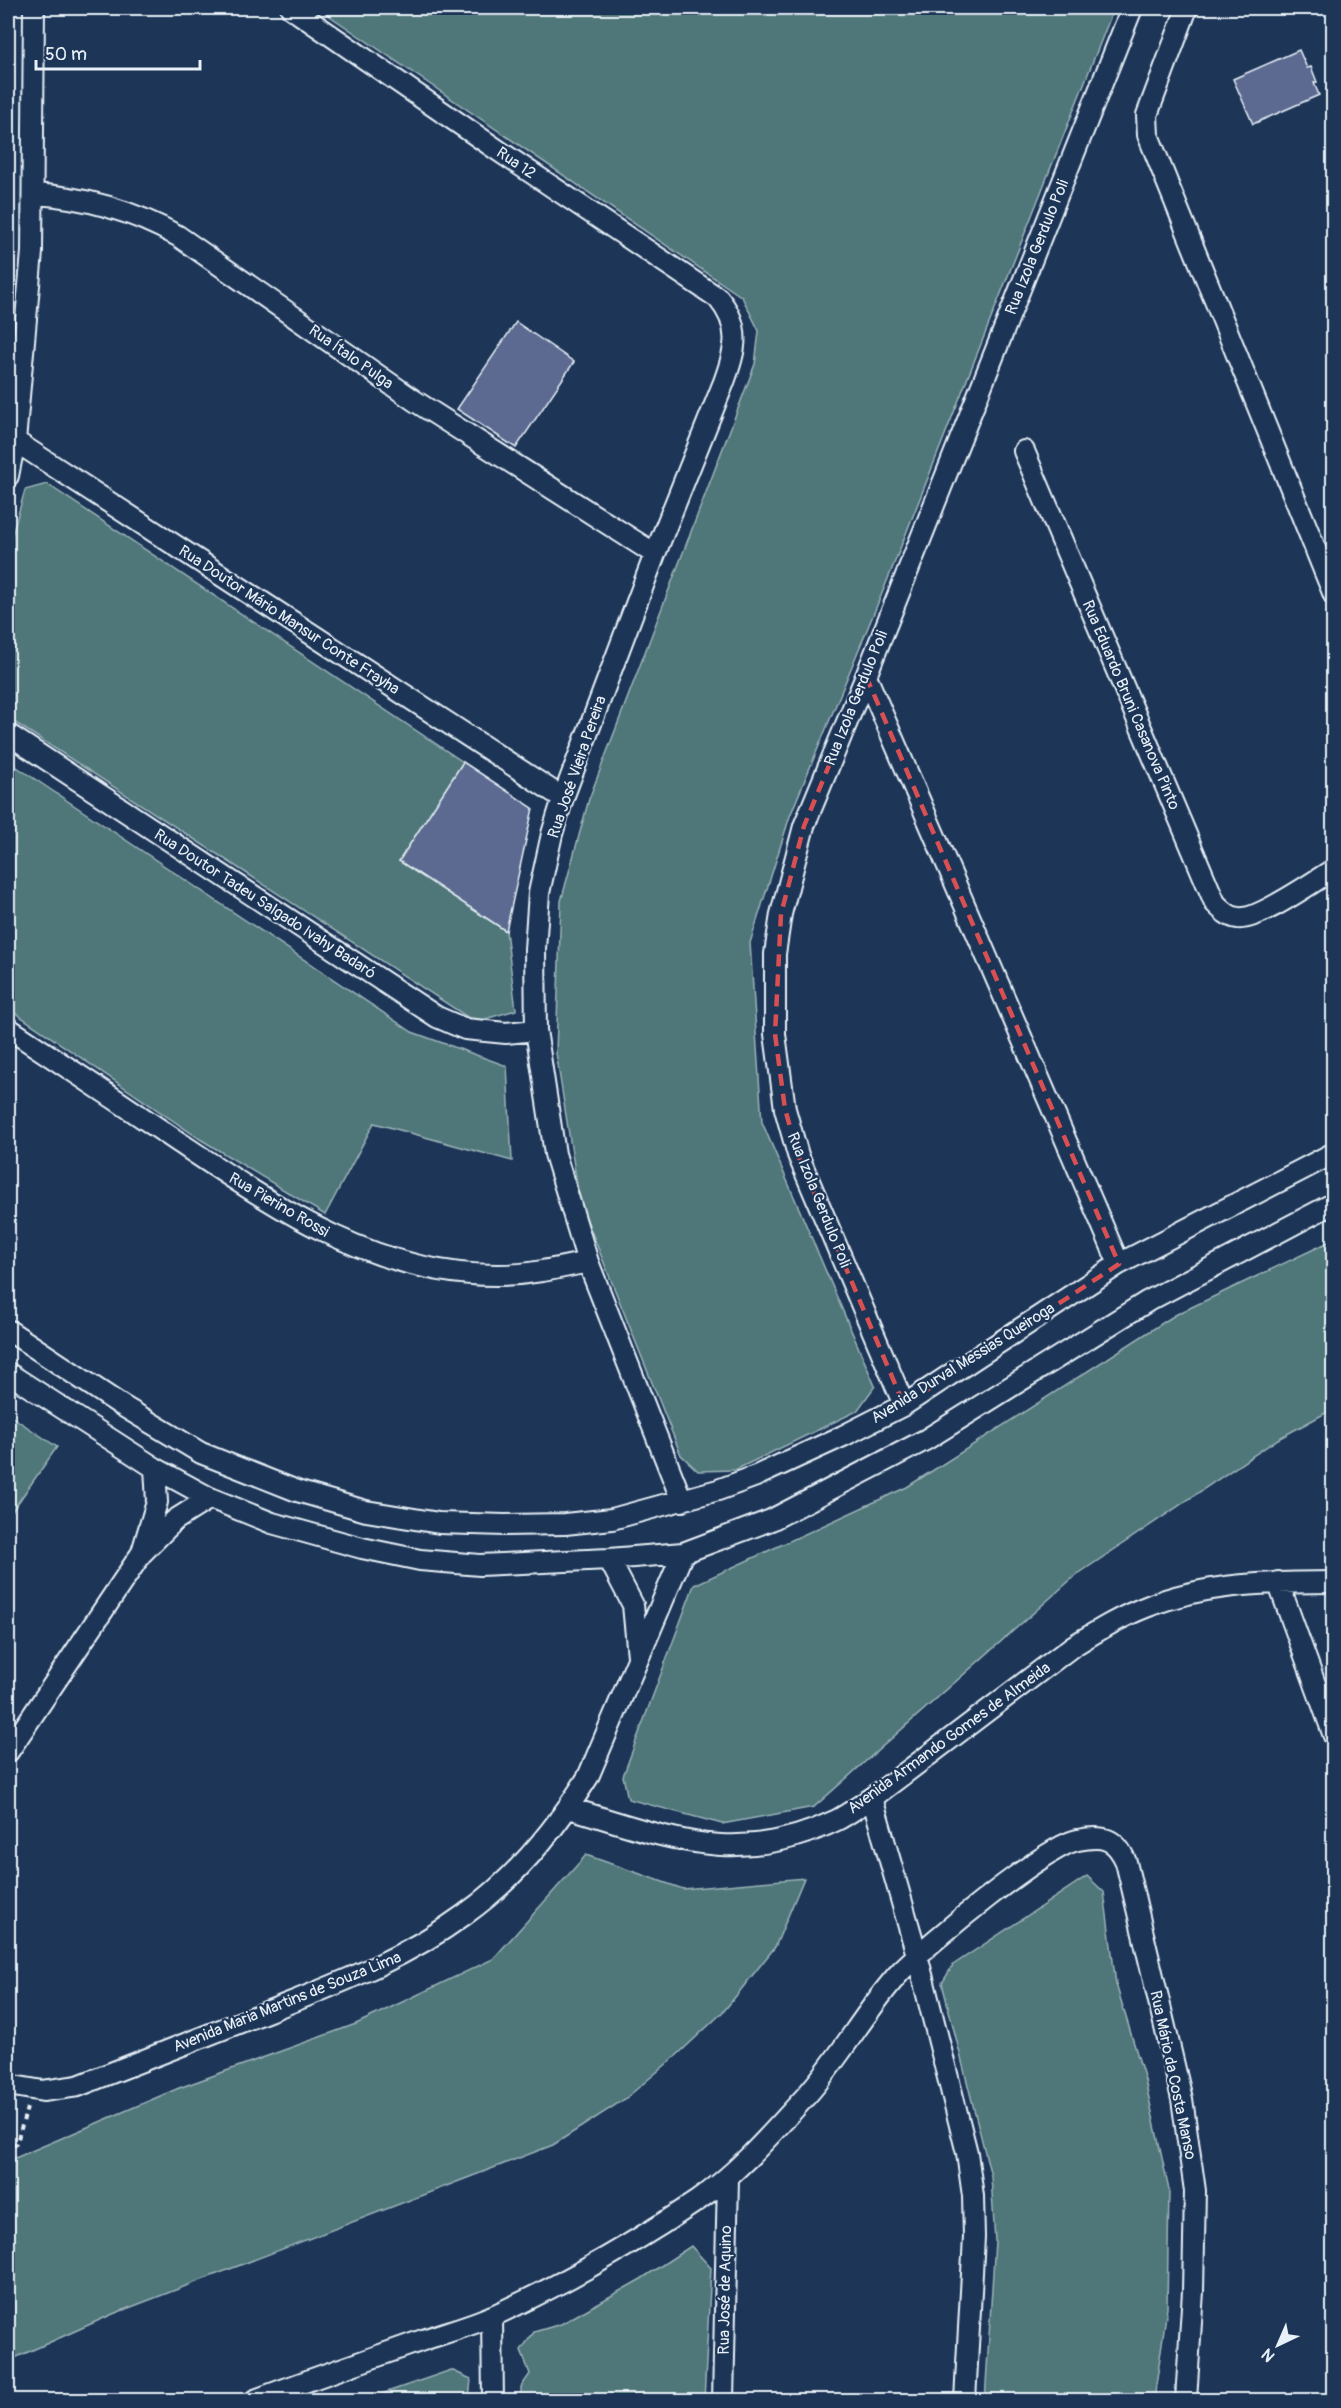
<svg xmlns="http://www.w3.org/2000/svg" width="1341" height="2408" font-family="Pangolin,sans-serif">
	<rect width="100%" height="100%" fill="#1d3557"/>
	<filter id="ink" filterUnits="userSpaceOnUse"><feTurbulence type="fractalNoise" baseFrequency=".0167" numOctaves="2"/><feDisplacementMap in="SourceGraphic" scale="12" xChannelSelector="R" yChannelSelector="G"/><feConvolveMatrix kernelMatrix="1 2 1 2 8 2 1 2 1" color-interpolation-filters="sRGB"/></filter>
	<g filter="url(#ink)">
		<path fill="#4f777a" stroke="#9cb4b9" stroke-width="1.5" d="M318,8H1114L890,574L790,816L750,943L762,1122L875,1386L857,1411L735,1470L698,1471L681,1455L580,1203L556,1053L561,901L589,799L755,364L759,331L742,297Z
			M47,484L463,762L399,861L506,931L516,1010L475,1022L8,718V549L25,490Z
			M8,761L412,1032L507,1066L512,1161L374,1123L325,1215L200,1139L8,1008Z
			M1333,1240V1409L1278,1439L1075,1576L814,1807L722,1824L628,1799L623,1776L694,1585L907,1487L1175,1315Z
			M8,1414L57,1447L8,1517Z
			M586,1855L683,1889L804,1878L775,1947L724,2011L676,2056L625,2099L553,2145L113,2314L8,2361V2161L179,2088L356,2024L493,1959Z
			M1087,1876L1104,1892L1116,1984L1145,2080L1169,2190L1167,2308L1154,2400H985L995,2241L991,2176L942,1983L953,1965Z
			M691,2246L711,2268L704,2400H521V2387L530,2374L521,2350L534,2332L561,2324L641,2279Z
			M451,2370L471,2379L469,2400H364Z"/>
		<path fill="#5b6a91" stroke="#e8f1f8" stroke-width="1.5" d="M1299,50L1307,68L1311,67L1317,82L1314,83L1319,95L1253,124L1233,79Z
			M516,322L574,362L516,448L457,409Z
			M463,762L533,808L506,931L399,861Z"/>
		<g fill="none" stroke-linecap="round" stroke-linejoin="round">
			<defs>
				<path id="street" d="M291,8L496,149L718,298C742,327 736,349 724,382L655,554L563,798L552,834L539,893L535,949L536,1030L555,1154L588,1262L682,1501
					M1187,8L1147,115L1148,135L1334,595
					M34,194C85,197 133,211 178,236L415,401L655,554
					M15,441L563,798
					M1024,451L1215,903C1221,909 1228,917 1238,918C1258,921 1314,881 1334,869
					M8,476L15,441L32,252L34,8
					M866,676L1119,1264
					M8,734L437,1017L465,1029L506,1033L536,1030
					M8,1028C64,1065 121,1103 177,1141C276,1207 374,1276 499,1275C529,1275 559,1268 588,1262
					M8,1330L121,1405L201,1453L297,1491L366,1511L439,1523L505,1525L565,1524L612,1519L718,1490L756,1476L843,1436L904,1405L1119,1264L1334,1153
					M8,1373L155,1468L210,1498L272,1523L362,1548L420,1560L480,1565L609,1559L683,1553L771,1520L927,1439L1148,1301L1334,1203
					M904,1405L798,1155L785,1109L775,1034V954L781,914L804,826L866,676L1132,8
					M142,1552L157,1502L155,1468
					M609,1559L633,1605L638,1656
					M1278,1582L1334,1736
					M8,1752L141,1554L175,1520L210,1498
					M872,1798L917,1955L967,2153L973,2196L974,2237L965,2400
					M569,1808C668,1837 736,1869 837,1820C849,1814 860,1805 872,1798L1073,1646C1096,1632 1120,1617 1146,1607C1205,1583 1271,1582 1334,1582
					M8,2085L43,2091L78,2086C142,2061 205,2036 269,2011C337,1984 404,1959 464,1915C514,1880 556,1828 588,1777L683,1553
					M492,2316L493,2400
					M255,2400C311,2379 367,2360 423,2340C447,2332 472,2325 495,2315C565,2283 633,2244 697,2201C739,2172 772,2133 806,2096C841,2057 866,2009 901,1971C925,1946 1048,1844 1078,1840C1103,1835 1116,1838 1126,1862L1182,2099L1195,2191L1193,2291L1186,2400
					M723,2400L728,2179"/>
			</defs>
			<use href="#street" stroke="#e8f1f8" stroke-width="24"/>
			<path stroke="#e8f1f8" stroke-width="4" stroke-dasharray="4.5 4.5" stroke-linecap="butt" d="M8,2153L17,2142L27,2108"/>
			<use href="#street" stroke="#1d3557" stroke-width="20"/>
		</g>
	</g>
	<path fill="none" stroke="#da5052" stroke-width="4.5" stroke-dasharray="12 8" stroke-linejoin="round" d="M866,676L1119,1264L904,1405L798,1155L785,1109L775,1034L781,914L804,826Z"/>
	<g text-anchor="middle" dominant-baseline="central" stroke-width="4.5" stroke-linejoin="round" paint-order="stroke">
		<g font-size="16" fill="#e8f1f8" stroke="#1d3557">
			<text transform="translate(516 163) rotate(34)">Rua 12</text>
			<text transform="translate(1037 247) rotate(-68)">Rua Izola Gerdulo Poli</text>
			<text transform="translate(351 357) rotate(35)">Rua Ítalo Pulga</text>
			<text transform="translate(289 620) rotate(33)">Rua Doutor Mário Mansur Conte Frayha</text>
			<text transform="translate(856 698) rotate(-68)">Rua Izola Gerdulo Poli</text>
			<text transform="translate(1131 705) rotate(67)">Rua Eduardo Bruni Casanova Pinto</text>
			<text transform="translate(577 767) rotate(-71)">Rua José Vieira Pereira</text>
			<text transform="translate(265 904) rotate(33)">Rua Doutor Tadeu Salgado Ivahy Badaró</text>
			<text transform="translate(819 1200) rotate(68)">Rua Izola Gerdulo Poli</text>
			<text transform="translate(279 1205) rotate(30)">Rua Pierino Rossi</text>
			<text transform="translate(963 1363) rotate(-32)">Avenida Durval Messias Queiroga</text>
			<text transform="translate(949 1738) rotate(-36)">Avenida Armando Gomes de Almeida</text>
			<text transform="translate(287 2002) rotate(-22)">Avenida Maria Martins de Souza Lima</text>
			<text transform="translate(1173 2075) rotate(78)">Rua Mário da Costa Manso</text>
			<text transform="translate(725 2290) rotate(-89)">Rua José de Aquino</text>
		</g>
	</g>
	<rect width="1341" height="2408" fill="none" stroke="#1d3557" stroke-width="30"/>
	<rect x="15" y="15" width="1311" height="2378" fill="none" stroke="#e8f1f8" stroke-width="2" filter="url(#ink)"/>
	<g transform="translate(1278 2345) rotate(224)" stroke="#1d3557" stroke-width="4.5" paint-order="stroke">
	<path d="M0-4.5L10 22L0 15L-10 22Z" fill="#e8f1f8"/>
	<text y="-9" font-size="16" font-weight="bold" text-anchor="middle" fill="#e8f1f8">N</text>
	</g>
	<path d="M36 60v9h164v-9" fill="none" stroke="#e8f1f8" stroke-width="3"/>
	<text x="45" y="60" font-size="18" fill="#e8f1f8" stroke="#1d3557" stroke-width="4.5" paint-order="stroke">50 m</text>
</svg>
